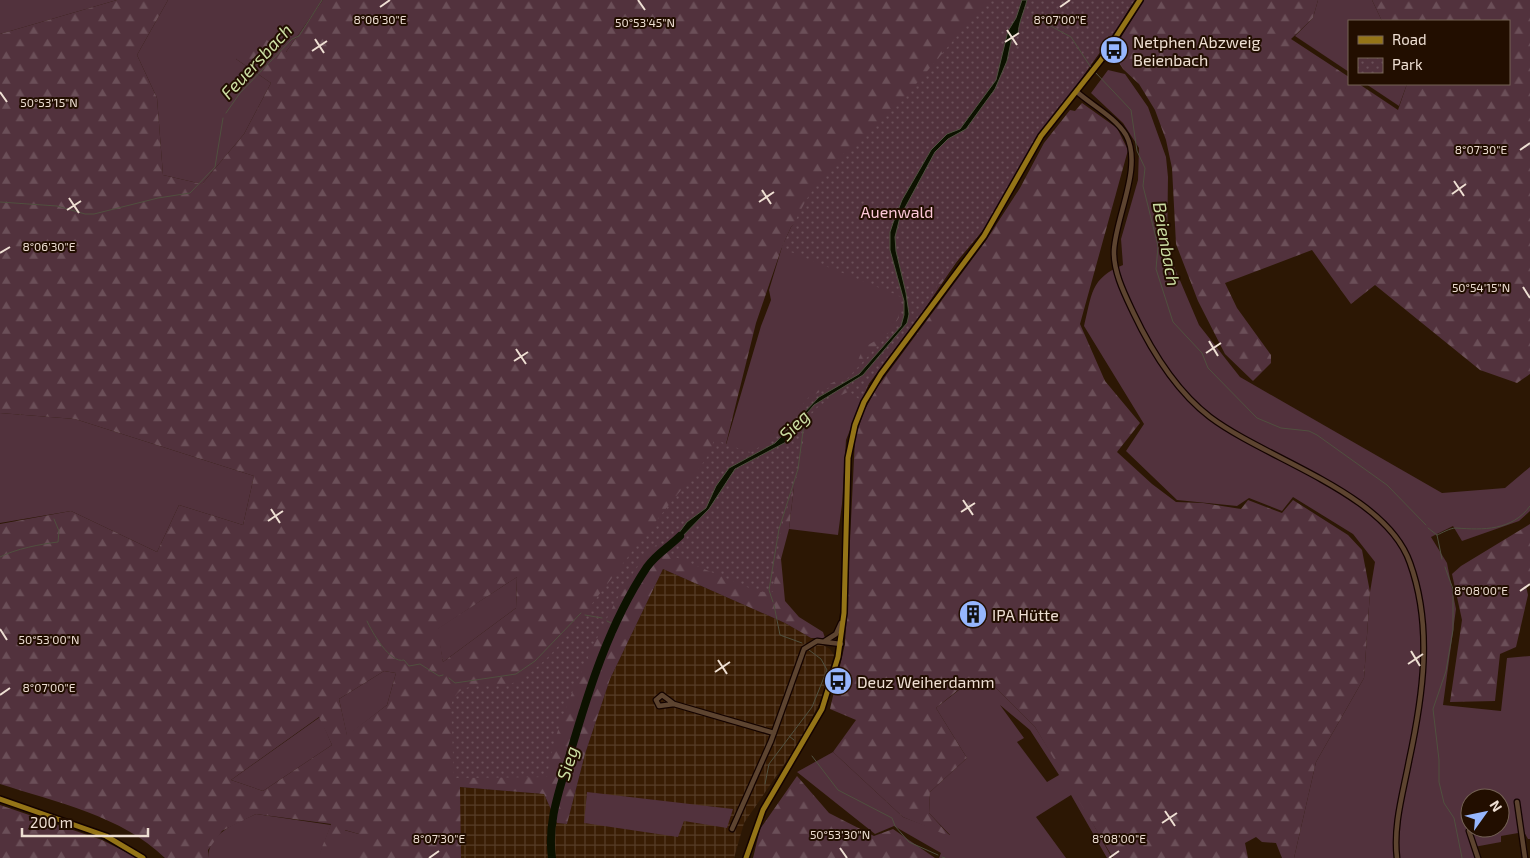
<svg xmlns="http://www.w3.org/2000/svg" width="1530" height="858" font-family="'Exo 2',sans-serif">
	<defs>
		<pattern id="industrial-grid" width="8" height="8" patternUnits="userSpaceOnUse" patternTransform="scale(1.25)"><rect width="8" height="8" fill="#391d04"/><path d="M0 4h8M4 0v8" fill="none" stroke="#563d28"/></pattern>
		<pattern id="forest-firs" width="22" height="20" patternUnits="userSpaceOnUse" patternTransform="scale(1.25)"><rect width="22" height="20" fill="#52323d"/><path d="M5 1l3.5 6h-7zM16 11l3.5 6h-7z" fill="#6b4f58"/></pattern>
		<pattern id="park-dots" width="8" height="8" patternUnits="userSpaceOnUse" patternTransform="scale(1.25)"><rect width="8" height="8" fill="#52323d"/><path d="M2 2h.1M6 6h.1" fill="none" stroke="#6b4f58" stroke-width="1.8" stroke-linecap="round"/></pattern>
	</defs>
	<rect width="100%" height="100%" fill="#2c1704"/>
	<path fill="url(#industrial-grid)" d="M663,569L785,623L830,649L834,655L822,698L799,743L744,823L734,858H461L459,787L544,794L557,823L567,824L585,754L610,679Z"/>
	<path fill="#52323d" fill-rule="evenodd" d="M0,0H117L0,34Z
		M168,0H323L286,52L236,59L271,83L244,134L202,184L163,175L157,98L137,55Z
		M1134,0L1119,26L1041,134L921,314L868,385L846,440L842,504L838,535L789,529L802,417L761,452L725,448L761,326L771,300L769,290L782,247L791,227L808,211Z
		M1318,0H1372L1382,21H1349V72L1295,36L1313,18Z
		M1108,70L1125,74L1148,107L1166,157L1168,177L1167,250L1199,325L1240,377L1442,493L1505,488L1530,467V511L1519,521L1462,541L1453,526L1431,537L1447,563L1456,609L1443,705L1501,711L1507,658L1530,656V839H1528L1524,832L1501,836V842L1474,847L1478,858H1294L1316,762L1364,678L1370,592L1375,562L1353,534L1293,497L1282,511L1249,498L1237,506L1177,500L1126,451L1144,424L1084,326C1092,295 1090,278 1123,265L1121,239L1138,180L1139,148L1123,123L1091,93ZM1470,798H1500V828H1470Z
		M1366,84H1407L1399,106Z
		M0,413L75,419L254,476L243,525L179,505L157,552L71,511L0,523Z
		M517,577L516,608L443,662L437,629Z
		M384,671L396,673L387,705L347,736L339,699Z
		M964,686L996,688L1035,727L1075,791L1112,858H1107L1071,795L1036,817L1066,858H939L941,853L894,826L875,834L797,772L833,752L903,817L950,835L929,813L930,792L967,758L936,708ZM1000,705L1030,730L1059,775L1047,782L1017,742L1024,738Z
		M320,717L332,745L263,791L231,780Z
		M587,792L733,809L727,828L684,821L678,837L584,823Z
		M256,814L331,825L320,854L344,830L359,834V858H208C209,832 237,823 256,814Z"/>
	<path fill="url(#forest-firs)" fill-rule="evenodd" d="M117,0H168L137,55L157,98L163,175L202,184L244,134L271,83L236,59L260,36L286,52L323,0H1036L791,227L782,247L756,323L725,448L761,451L802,417L789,529L781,559L785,601L799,617L823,632L825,638H811L785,623L663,569L610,679L585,754L567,824L557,823L544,794L460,787L461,858H359V834L345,830L343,838L319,855L331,824L256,814L222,831L208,850V858H165C122,816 56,802 0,784V524L71,511L157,552L179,505L243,525L254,476L75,419L0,413V34ZM517,577L516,608L443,662L438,629ZM384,671L396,673L387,705L347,735L339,699ZM319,717L332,745L263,791L231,780Z
		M1144,0H1318L1313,18L1291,39L1349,77V84H1359L1398,110L1407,84H1509V21H1382L1372,0H1530V374L1517,383L1480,370L1375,285L1351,304L1312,250L1225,283L1237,308L1271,355V363L1253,381L1225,354L1198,301L1176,244L1172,168L1166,140L1155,110L1139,84L1123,69L1112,52Z
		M1082,103L1117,128L1128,150L1080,324L1105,381L1140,423L1117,452L1152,484L1176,502L1203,503L1241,509L1248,500L1282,513L1293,500L1348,535L1362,550L1370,592L1364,678L1316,762L1294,858H1282L1276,843L1262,842L1256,837L1245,843L1248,858H1113L1035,727L996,688L963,686L936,708L967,758L930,792L929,813L951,837L903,817L833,752L856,720L830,709L845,644L855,438L864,411L878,386L985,242L1020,188L1044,143L1070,110L1075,111Z
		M981,226L921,314L918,313L857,388L819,405L811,401L819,389L847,376L857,363L863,348L890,332L898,317L899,291Z
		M1530,524V583L1526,586L1528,595L1516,647L1500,654L1495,701L1450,702L1462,620L1452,574L1461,566Z
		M797,776L829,813L874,836L893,829L935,858H753L760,829Z
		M0,805L102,840L138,858H0Z"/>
	<path fill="url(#park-dots)" d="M988,0H1135L1079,82L1044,125L989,223L939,283L919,317L871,379L861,401L845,388L818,407L807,419L797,477L781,529L773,592H759L668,554L657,544C628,573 611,610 593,647C572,692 555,727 547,777L454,778L451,706C458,676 492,690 513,683C525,678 535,669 544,661C561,645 574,627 588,609C625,561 662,512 701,466L711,451L714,439L750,453L773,438L809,397L847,379L884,339L898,319L902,297L781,248L806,200L823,176L844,153L899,104Z"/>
	<path fill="#0c1200" stroke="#50503f" d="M1022,0H1027C1024,12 1019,21 1018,34L1012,37L1007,61L995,89L966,129L948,139L935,152L900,217L895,237L896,251L906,293L909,314L907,323L863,375L814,405L789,434L788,441L735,469L709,509L678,541L672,542L687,522L706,508L716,486L729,468L775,443L819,397L859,374L901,326L904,315V301L890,250V232L893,223L902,200L931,150L947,134L960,129L996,80L1008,31L1016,18Z"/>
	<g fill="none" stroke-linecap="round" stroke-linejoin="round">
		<path stroke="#50503f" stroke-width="1" d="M1032,16L1071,37L1092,69
			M1095,72L1131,110L1137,151L1145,168L1143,186L1158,246L1156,269L1173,322L1202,353L1208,368L1257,418L1281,428L1309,431L1317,435L1387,485L1426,525
			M226,113L240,93L292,39L299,36L322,0
			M0,202L57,206L85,214H94L158,198L190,193L215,167L223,118
			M1428,528L1437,535L1442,559
			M1437,535C1442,533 1450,528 1456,528C1483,530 1512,531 1530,506
			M0,557C15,549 41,544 58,542L59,531L54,519
			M1445,567L1453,589V630L1446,671L1433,709L1439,760V782L1444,803L1454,818L1462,858
			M773,602L769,590L779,529L798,469L805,416
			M774,605L780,635L802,643
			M585,615L602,618
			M367,621C372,632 390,664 404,660L409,666L420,664L439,676L443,675
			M607,621L615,625
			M449,678L455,683L516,674L535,661L581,613
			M789,736L794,740
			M812,756L838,790L892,818L895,826L909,842L938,855
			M765,784L769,764L812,707L827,670L821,659L809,650
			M942,857L945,858"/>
		<path stroke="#0c1200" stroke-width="8" d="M552,858C547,821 560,789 570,754C589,689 609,624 647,567C656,554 669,547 680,536"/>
		<defs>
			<path id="minor" d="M1077,92C1093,106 1115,117 1126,135C1143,166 1116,216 1114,250C1113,271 1124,293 1133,312C1151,350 1176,391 1210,417C1267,460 1386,493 1410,563C1433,627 1423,696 1409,761C1403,793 1393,826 1397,858
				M825,641L836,634L841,623
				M674,704L659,706L656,700L662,695L674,704L774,733
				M1517,802L1525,858
				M732,829L771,741L804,649L817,641L841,644
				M1469,831L1478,858"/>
			<path id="major" d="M0,799L106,836L143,858
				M746,858L763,810L822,709L838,657L844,613L848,458L855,425L864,402L881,374L984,236L1041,136L1101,60L1140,0"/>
		</defs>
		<use href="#minor" stroke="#140300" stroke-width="7"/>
		<use href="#major" stroke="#140300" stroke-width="8"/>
		<use href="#minor" stroke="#5d4430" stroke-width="4.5"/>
		<use href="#major" stroke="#947417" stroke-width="5"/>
	</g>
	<path fill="none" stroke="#eedfd3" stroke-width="2" d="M638,0L645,10M380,7L390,0M1060,7L1070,0M1007,30L1017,45M315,39L324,53M1005,42L1019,33M312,51L327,41M0,92L7,102M1520,150L1530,143M1454,181L1464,196M762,190L771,204M1452,194L1466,184M69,198L79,213M759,202L774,192M67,210L81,201M0,253L10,247M1523,287L1530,298M1209,341L1218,356M516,349L526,364M1206,353L1221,343M514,361L528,352M963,500L973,515M271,509L280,523M961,512L975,503M268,521L283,511M1520,591L1530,584M0,629L7,640M1411,651L1420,666M718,660L727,674M1408,664L1423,654M715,672L730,662M0,695L10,688M1165,811L1175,826M1162,823L1177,813M840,848L847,858M429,858L439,851M1109,858L1119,851"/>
	<defs>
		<symbol id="bus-disc" viewBox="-11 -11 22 22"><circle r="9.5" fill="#96b6fd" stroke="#220e00"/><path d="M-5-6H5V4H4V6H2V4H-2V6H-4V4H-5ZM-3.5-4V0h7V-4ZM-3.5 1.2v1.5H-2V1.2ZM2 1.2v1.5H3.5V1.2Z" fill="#111"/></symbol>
		<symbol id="building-disc" viewBox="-11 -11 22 22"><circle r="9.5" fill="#96b6fd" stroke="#220e00"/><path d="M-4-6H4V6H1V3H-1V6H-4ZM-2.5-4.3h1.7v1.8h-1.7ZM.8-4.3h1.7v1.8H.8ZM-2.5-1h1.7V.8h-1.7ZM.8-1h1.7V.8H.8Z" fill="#111"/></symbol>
	</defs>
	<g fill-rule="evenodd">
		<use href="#bus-disc" x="1098" y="34" width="32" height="32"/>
		<use href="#building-disc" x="957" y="598" width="32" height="32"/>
		<use href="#bus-disc" x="822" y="665" width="32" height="32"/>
	</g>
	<g text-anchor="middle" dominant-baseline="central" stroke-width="4" stroke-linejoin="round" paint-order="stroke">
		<g font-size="16" fill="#eedfd3" stroke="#220e00" text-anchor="start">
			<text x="1133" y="41">Netphen Abzweig<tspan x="1133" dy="18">Beienbach</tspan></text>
			<text x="992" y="614">IPA Hütte</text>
			<text x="857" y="681">Deuz Weiherdamm</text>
		</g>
		<g font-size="16" fill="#fec8d9" stroke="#220e00">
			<text x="897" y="211">Auenwald</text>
		</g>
		<g font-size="18" font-style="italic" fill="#cbdda2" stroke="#220e00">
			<text transform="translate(256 61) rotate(-47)">Feuersbach</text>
			<text transform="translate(1167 244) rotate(80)">Beienbach</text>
			<text transform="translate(794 425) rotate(-46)">Sieg</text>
			<text transform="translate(567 763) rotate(-73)">Sieg</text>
		</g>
	</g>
	<g font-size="12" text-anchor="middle" fill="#eedfd3" stroke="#220e00" stroke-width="4" stroke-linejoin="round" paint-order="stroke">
		<text x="380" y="24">8°06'30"E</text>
		<text x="1060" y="24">8°07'00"E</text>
		<text x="645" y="27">50°53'45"N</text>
		<text x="49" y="107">50°53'15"N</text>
		<text x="1481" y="154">8°07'30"E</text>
		<text x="49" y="251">8°06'30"E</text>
		<text x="1481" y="292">50°54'15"N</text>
		<text x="1481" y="595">8°08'00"E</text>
		<text x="49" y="644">50°53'00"N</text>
		<text x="49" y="692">8°07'00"E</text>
		<text x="840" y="839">50°53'30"N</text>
		<text x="439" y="843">8°07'30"E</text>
		<text x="1119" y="843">8°08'00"E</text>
	</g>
	<rect x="1348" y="20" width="162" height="65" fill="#220e00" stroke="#746254"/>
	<rect x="1358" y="36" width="25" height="8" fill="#947417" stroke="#746254"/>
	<text x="1392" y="45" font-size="15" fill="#eedfd3">Road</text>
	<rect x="1358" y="58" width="25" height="15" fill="url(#park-dots)" stroke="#746254"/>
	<text x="1392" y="70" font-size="15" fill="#eedfd3">Park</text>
	<g transform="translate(1485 813) rotate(57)"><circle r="24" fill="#220e00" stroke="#746254"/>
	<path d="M0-4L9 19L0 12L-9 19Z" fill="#96b6fd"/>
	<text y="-8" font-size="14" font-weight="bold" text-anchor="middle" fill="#eedfd3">N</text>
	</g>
	<path d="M22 828v8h126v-8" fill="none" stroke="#eedfd3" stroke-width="2.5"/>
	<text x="30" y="828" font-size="15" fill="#eedfd3" stroke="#220e00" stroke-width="4" paint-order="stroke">200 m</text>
</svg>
